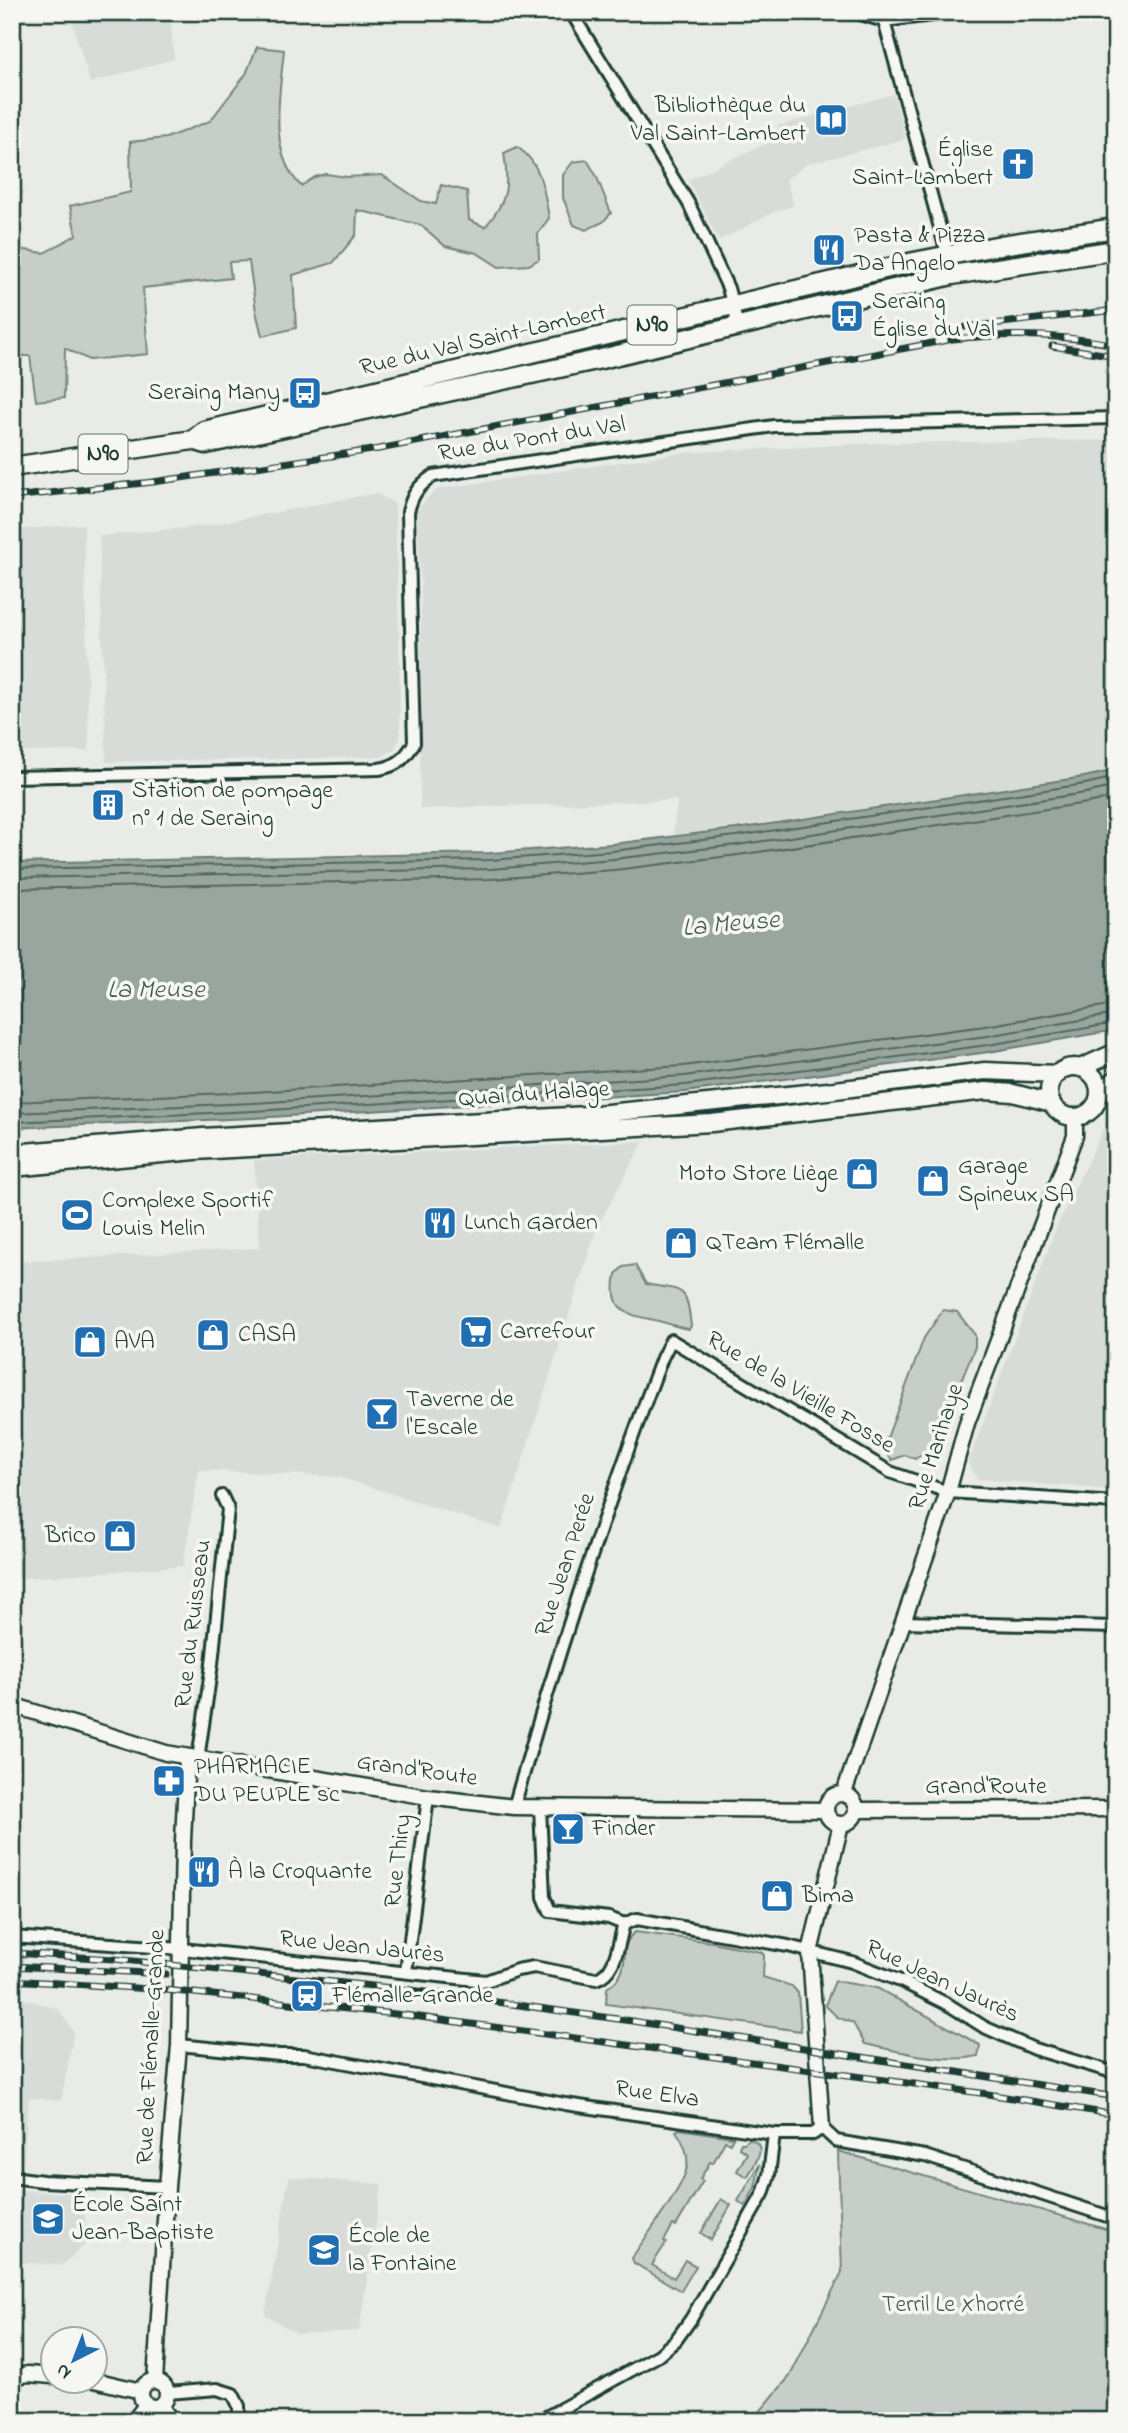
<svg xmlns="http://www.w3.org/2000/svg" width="1128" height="2433" font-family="'Indie Flower',sans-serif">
	<rect width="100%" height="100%" fill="#e9ebe7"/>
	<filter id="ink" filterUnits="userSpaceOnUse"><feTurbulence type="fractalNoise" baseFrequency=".0143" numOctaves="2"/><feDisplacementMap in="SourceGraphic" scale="14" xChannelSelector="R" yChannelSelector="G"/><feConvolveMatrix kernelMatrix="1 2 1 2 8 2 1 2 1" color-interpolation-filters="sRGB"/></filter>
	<g filter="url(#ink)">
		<path fill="#d8dcd8" d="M69,12H170L174,59L90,83Z
			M894,94L906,139L807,164L786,180L794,206L776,211L719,241L688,180L751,150L786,137L777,126Z
			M1116,440V770L1084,777L673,836L677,800L420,809L421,595L417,511L427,498L438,489L680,453L876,443Z
			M376,493L395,504L400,669V738L395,749L381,757L106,762L99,536L204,526Z
			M84,524L89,751L12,752V530Z
			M1116,1102V1490L977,1479L968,1463L1056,1228Z
			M644,1141L597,1227L501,1529L339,1477L199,1470L183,1566L12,1579V1262L260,1248L254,1160Z
			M12,1995L58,2009L74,2032L61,2101L29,2098L23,2169L12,2167Z
			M289,2177L382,2184L359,2331L298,2334L265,2315Z
			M12,2190L85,2194V2245L62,2265L12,2262Z"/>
		<path fill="#c7cec9" stroke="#73867e" stroke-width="2" d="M257,47L284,50C280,94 267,152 301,186L315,177L326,174L347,177L382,175L421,201L436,204L441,185L467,191L469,220L485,227C508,201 509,186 504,153L517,147C542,163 544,191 549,218L538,234L539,259L529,265L499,267L477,253L445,246L421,225L357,210L356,235L333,263L293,275L296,328L262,336L256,311L249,261L229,262L231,278L143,288L148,354L89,360L65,348L64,398L36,401L30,356H12V248L44,253L76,235L70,206L131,192L130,142L166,138L210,121L246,74Z
			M587,160L596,175L611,213L603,222L586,230L574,225L563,198V175L573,162Z
			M635,1265L646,1284C684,1292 686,1283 691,1326L689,1329C679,1328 671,1324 662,1322C631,1314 608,1316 616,1274L623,1267Z
			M943,1310L957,1312L975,1335V1347L934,1447L915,1459L905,1455L892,1460L883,1449L924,1338Z
			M635,1932L712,1942L761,1952L764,1955L763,1977L792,1986L798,1993L801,2031L606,2004L607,1988C636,1970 615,1948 635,1932Z
			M835,1981L877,1988L980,2045L978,2056C945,2064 898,2051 865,2044L853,2023L837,2017L825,2005Z
			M679,2129L733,2137L730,2143L725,2141L713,2163L710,2162L700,2179L703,2181L676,2226L673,2225L664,2241L666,2243L652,2265L674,2278L685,2260L696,2266L681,2291L634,2263L632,2258C646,2235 682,2191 687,2167C689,2154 683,2140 676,2131Z
			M748,2139C771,2143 754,2166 747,2177L737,2171L747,2153L739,2148L741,2143H745Z
			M838,2151L1116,2232V2421H752L790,2376L842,2272Z
			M760,2164L755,2188L745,2206L738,2201Z
			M721,2199L731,2205L711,2240L701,2233Z"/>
		<path fill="#99a6a0" stroke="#687c75" stroke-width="2" d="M1116,770V1030L989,1052L685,1092L254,1118L12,1128V863L490,853L612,844L735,829L1084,777Z"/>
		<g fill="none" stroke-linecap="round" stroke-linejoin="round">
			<path stroke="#50675f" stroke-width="2" d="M12,869L490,860L612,851L736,836L1085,784L1116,777
				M12,878L491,869L613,859L737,845L1086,793L1116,786
				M12,889L491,879L614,870L738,855L1087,803L1116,797
				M12,1102L253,1092L683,1066L985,1026L1116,1004
				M12,1113L253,1103L684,1076L987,1036L1116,1014
				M12,1122L254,1111L685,1085L988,1045L1116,1023"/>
			<defs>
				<path id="minor" d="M571,12L689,204L728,288L738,326
					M854,12L884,21L957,12
					M884,21L949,261
					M12,777L379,769C397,766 405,759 414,743L408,512C412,495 418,486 433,476L774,426L1116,418
					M902,1622L1116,1627
					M198,1759L212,1664L228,1509L222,1496
					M514,1807C557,1655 606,1505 662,1358L671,1340L890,1472L948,1492L1116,1503
					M540,1807L544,1897L550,1911L609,1918L624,1924
					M12,1937L182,1949L486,1981L517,1970L534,1967L596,1979C617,1972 618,1943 624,1924L637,1919L788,1946L852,1962L903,1982L949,2005L984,2027L1034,2049L1116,2073
					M406,1972L428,1797
					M179,2045L279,2055H304L565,2104L774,2134H813L822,2128L836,2141L925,2156L1116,2219
					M12,2177L43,2181L167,2187
					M168,2393L217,2389L233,2394L239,2406V2421
					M539,2421L659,2355L676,2340L691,2319L763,2194L769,2175L774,2134"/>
				<path id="tertiary" d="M12,1705L166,1753L428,1797L514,1807L826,1810
					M844,1793L948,1492L967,1423L1075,1136V1117
					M826 1809a15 15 0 1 1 30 0a15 15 0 1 1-30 0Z
					M857,1810L1116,1809
					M822,2128L810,1952L841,1824
					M12,2377L28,2374L52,2376
					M94,2380L141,2391
					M141 2394a13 13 0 1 1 26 0a13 13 0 1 1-26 0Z
					M155,2381L167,2187L179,2045L183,1841L187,1757
					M160,2406L172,2421
					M134,2421L146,2405"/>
				<path id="secondary" d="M1049 1092a25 25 0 1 1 50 0a25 25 0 1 1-50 0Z
					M1080,1068L1116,1052
					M1099,1093L1116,1079
					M12,1153L203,1137L587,1115L828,1091L985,1071L1058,1074
					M12,1168L195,1151L712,1123L986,1091L1013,1093L1052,1103"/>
				<path id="primary" d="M193,440L204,431L914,262L1001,245L1116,228
					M12,467L193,440L206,444L215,442L601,359L952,275L1116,250"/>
			</defs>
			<use href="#minor" stroke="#1f3d34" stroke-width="16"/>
			<use href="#tertiary" stroke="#1f3d34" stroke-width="19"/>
			<use href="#secondary" stroke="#1f3d34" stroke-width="21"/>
			<use href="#primary" stroke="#1f3d34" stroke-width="23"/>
			<use href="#minor" stroke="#f6f6f2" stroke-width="10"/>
			<use href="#tertiary" stroke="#f6f6f2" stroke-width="14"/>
			<use href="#secondary" stroke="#f6f6f2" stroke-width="16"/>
			<use href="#primary" stroke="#f6f6f2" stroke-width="18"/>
			<defs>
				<path id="rail" d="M966,327L1116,310
					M1052,346L1116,356
					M12,497L153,482L379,449L953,339C1008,333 1062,334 1116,345
					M12,1953L114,1959L411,1990L632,2021L1116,2097
					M12,1966L166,1974
					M12,1980L165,1990L405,2015L988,2094L1116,2115"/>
			</defs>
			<use href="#rail" stroke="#1f3d34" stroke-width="7"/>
			<use href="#rail" stroke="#f6f6f2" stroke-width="4.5" stroke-dasharray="13" stroke-linecap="butt"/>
		</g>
	</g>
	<defs>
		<symbol id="library-square" viewBox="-11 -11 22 22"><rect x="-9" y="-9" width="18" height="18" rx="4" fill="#1f6fb2" stroke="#f6f6f2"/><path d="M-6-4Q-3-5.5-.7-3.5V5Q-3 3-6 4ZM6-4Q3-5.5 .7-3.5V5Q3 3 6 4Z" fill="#fff"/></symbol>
		<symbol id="church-square" viewBox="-11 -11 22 22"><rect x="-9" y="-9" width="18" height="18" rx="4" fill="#1f6fb2" stroke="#f6f6f2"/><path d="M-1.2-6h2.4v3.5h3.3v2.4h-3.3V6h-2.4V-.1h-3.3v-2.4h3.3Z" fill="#fff"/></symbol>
		<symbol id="restaurant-square" viewBox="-11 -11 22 22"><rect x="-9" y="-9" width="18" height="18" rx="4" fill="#1f6fb2" stroke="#f6f6f2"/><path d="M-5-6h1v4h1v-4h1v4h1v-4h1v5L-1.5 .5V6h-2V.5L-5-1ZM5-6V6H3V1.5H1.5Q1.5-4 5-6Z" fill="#fff"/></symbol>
		<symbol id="bus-square" viewBox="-11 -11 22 22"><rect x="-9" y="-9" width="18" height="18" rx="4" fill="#1f6fb2" stroke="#f6f6f2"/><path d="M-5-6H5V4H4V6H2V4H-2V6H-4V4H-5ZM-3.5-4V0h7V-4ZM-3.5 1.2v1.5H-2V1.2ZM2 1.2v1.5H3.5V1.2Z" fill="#fff"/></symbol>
		<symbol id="building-square" viewBox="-11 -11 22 22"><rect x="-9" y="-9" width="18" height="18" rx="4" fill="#1f6fb2" stroke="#f6f6f2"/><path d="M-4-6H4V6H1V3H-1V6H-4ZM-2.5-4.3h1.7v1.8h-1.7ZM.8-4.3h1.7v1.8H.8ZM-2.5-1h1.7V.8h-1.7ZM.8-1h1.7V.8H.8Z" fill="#fff"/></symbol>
		<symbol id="shop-square" viewBox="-11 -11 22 22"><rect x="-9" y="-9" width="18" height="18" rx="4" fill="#1f6fb2" stroke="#f6f6f2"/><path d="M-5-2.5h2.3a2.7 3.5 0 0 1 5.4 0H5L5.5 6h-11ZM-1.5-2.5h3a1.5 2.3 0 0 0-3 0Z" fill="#fff"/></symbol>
		<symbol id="stadium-square" viewBox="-11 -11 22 22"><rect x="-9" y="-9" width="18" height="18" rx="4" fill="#1f6fb2" stroke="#f6f6f2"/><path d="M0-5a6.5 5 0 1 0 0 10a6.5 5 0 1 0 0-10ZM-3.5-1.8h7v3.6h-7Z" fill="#fff"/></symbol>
		<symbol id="supermarket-square" viewBox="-11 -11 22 22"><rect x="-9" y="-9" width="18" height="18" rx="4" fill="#1f6fb2" stroke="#f6f6f2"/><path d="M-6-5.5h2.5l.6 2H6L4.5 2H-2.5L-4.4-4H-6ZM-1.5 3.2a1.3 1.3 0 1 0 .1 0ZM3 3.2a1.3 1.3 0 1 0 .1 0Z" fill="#fff"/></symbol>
		<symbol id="bar-square" viewBox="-11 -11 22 22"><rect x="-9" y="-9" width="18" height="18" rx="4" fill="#1f6fb2" stroke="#f6f6f2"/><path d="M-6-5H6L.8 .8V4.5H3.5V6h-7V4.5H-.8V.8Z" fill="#fff"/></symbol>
		<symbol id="pharmacy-square" viewBox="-11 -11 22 22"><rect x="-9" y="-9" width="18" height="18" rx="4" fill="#1f6fb2" stroke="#f6f6f2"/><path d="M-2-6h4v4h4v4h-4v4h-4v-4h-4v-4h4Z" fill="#fff"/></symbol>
		<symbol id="station-square" viewBox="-11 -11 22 22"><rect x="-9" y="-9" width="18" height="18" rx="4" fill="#1f6fb2" stroke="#f6f6f2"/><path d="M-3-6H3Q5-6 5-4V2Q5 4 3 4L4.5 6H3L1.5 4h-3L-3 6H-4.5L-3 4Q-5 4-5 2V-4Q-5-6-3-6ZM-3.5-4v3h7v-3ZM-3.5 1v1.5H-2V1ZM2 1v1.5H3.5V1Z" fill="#fff"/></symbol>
		<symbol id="school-square" viewBox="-11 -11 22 22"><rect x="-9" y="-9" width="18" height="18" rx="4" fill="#1f6fb2" stroke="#f6f6f2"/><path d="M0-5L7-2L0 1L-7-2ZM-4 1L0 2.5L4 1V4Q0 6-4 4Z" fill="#fff"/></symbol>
	</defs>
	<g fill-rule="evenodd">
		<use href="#library-square" x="812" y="101" width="38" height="38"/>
		<use href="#church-square" x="999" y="145" width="38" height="38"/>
		<use href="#restaurant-square" x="810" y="231" width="38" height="38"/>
		<use href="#bus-square" x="828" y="297" width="38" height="38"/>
		<use href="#bus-square" x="286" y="374" width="38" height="38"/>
		<use href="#building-square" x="89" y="786" width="38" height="38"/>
		<use href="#shop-square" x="843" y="1155" width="38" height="38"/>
		<use href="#shop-square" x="914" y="1162" width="38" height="38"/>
		<use href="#stadium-square" x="58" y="1196" width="38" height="38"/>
		<use href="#restaurant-square" x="421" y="1204" width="38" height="38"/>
		<use href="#shop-square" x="662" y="1224" width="38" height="38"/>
		<use href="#supermarket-square" x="457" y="1313" width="38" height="38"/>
		<use href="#shop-square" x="194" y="1316" width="38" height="38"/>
		<use href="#shop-square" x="71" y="1323" width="38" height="38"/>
		<use href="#bar-square" x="363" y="1395" width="38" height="38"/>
		<use href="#shop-square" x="101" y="1517" width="38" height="38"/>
		<use href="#pharmacy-square" x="150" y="1762" width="38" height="38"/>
		<use href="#bar-square" x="549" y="1810" width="38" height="38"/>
		<use href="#restaurant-square" x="185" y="1853" width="38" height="38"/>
		<use href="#shop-square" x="758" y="1877" width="38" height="38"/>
		<use href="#station-square" x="288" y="1977" width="38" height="38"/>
		<use href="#school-square" x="29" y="2200" width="38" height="38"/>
		<use href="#school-square" x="305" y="2231" width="38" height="38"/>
	</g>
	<g text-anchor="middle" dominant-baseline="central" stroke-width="7" stroke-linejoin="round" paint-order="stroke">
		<g fill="#f6f6f2" stroke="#60746d" stroke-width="2">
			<rect x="627.5" y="305.5" width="49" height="39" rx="5"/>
			<rect x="78.5" y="434.5" width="49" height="39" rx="5"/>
		</g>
		<g font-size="23" font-weight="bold" fill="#1f3d34">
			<text x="652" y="325">N90</text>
			<text x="103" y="454">N90</text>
		</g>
		<g font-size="24" fill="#1f3d34" stroke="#f6f6f2" text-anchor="start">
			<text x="806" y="106" text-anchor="end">Bibliothèque du<tspan x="806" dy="28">Val Saint-Lambert</tspan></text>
			<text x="993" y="150" text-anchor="end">Église<tspan x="993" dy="28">Saint-Lambert</tspan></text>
			<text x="854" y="236">Pasta &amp; Pizza<tspan x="854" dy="28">Da Angelo</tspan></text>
			<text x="872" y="302">Seraing<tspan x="872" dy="28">Église du Val</tspan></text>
			<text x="280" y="393" text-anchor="end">Seraing Many</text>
			<text x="132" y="791">Station de pompage<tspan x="132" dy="28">n° 1 de Seraing</tspan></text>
			<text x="958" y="1167">Garage<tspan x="958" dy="28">Spineux SA</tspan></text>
			<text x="838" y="1174" text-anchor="end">Moto Store Liège</text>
			<text x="102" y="1201">Complexe Sportif<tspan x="102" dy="28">Louis Melin</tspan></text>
			<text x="464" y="1223">Lunch Garden</text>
			<text x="706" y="1243">QTeam Flémalle</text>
			<text x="500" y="1332">Carrefour</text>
			<text x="238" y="1335">CASA</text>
			<text x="114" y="1342">AVA</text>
			<text x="406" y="1400">Taverne de<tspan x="406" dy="28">l'Escale</tspan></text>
			<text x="96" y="1536" text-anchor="end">Brico</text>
			<text x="194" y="1767">PHARMACIE<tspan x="194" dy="28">DU PEUPLE sc</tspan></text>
			<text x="592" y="1829">Finder</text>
			<text x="228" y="1872">À la Croquante</text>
			<text x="802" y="1896">Bima</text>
			<text x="332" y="1996">Flémalle-Grande</text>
			<text x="72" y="2205">École Saint<tspan x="72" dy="28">Jean-Baptiste</tspan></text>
			<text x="348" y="2236">École de<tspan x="348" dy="28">la Fontaine</tspan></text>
		</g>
		<g font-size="24" fill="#1f3d34" stroke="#f6f6f2">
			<text transform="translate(483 341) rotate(-13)">Rue du Val Saint-Lambert</text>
			<text transform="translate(532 440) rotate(-9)">Rue du Pont du Val</text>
			<text transform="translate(534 1095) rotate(-4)">Quai du Halage</text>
			<text transform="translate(800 1393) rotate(31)">Rue de la Vieille Fosse</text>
			<text transform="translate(937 1447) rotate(-72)">Rue Marihaye</text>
			<text transform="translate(566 1565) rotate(-72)">Rue Jean Perée</text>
			<text transform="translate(194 1624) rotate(-83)">Rue du Ruisseau</text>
			<text transform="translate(417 1771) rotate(8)">Grand'Route</text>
			<text x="986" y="1787">Grand'Route</text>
			<text transform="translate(399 1861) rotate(-83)">Rue Thiry</text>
			<text transform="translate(362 1948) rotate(6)">Rue Jean Jaurès</text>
			<text transform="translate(942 1982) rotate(25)">Rue Jean Jaurès</text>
			<text transform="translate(152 2047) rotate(-87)">Rue de Flémalle-Grande</text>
			<text transform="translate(657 2095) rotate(8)">Rue Elva</text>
		</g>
		<g font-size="24" fill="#415a52" stroke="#f6f6f2">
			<text x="953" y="2305">Terril Le Xhorré</text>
		</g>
		<g font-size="26" font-style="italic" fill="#445c54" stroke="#f6f6f2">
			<text transform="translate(731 925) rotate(-5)">La Meuse</text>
			<text x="156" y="991">La Meuse</text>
		</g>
	</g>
	<rect width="1128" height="2433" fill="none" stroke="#f6f6f2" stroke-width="42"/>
	<rect x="21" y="21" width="1086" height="2391" fill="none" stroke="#1f3d34" stroke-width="2.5" filter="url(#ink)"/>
	<g transform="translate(74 2360) rotate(222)"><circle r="33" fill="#f6f6f2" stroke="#a0aca6" stroke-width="2"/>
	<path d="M0-5L12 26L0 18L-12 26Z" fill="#1f6fb2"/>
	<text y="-10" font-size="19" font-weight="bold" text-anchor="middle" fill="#1f3d34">N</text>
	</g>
</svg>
